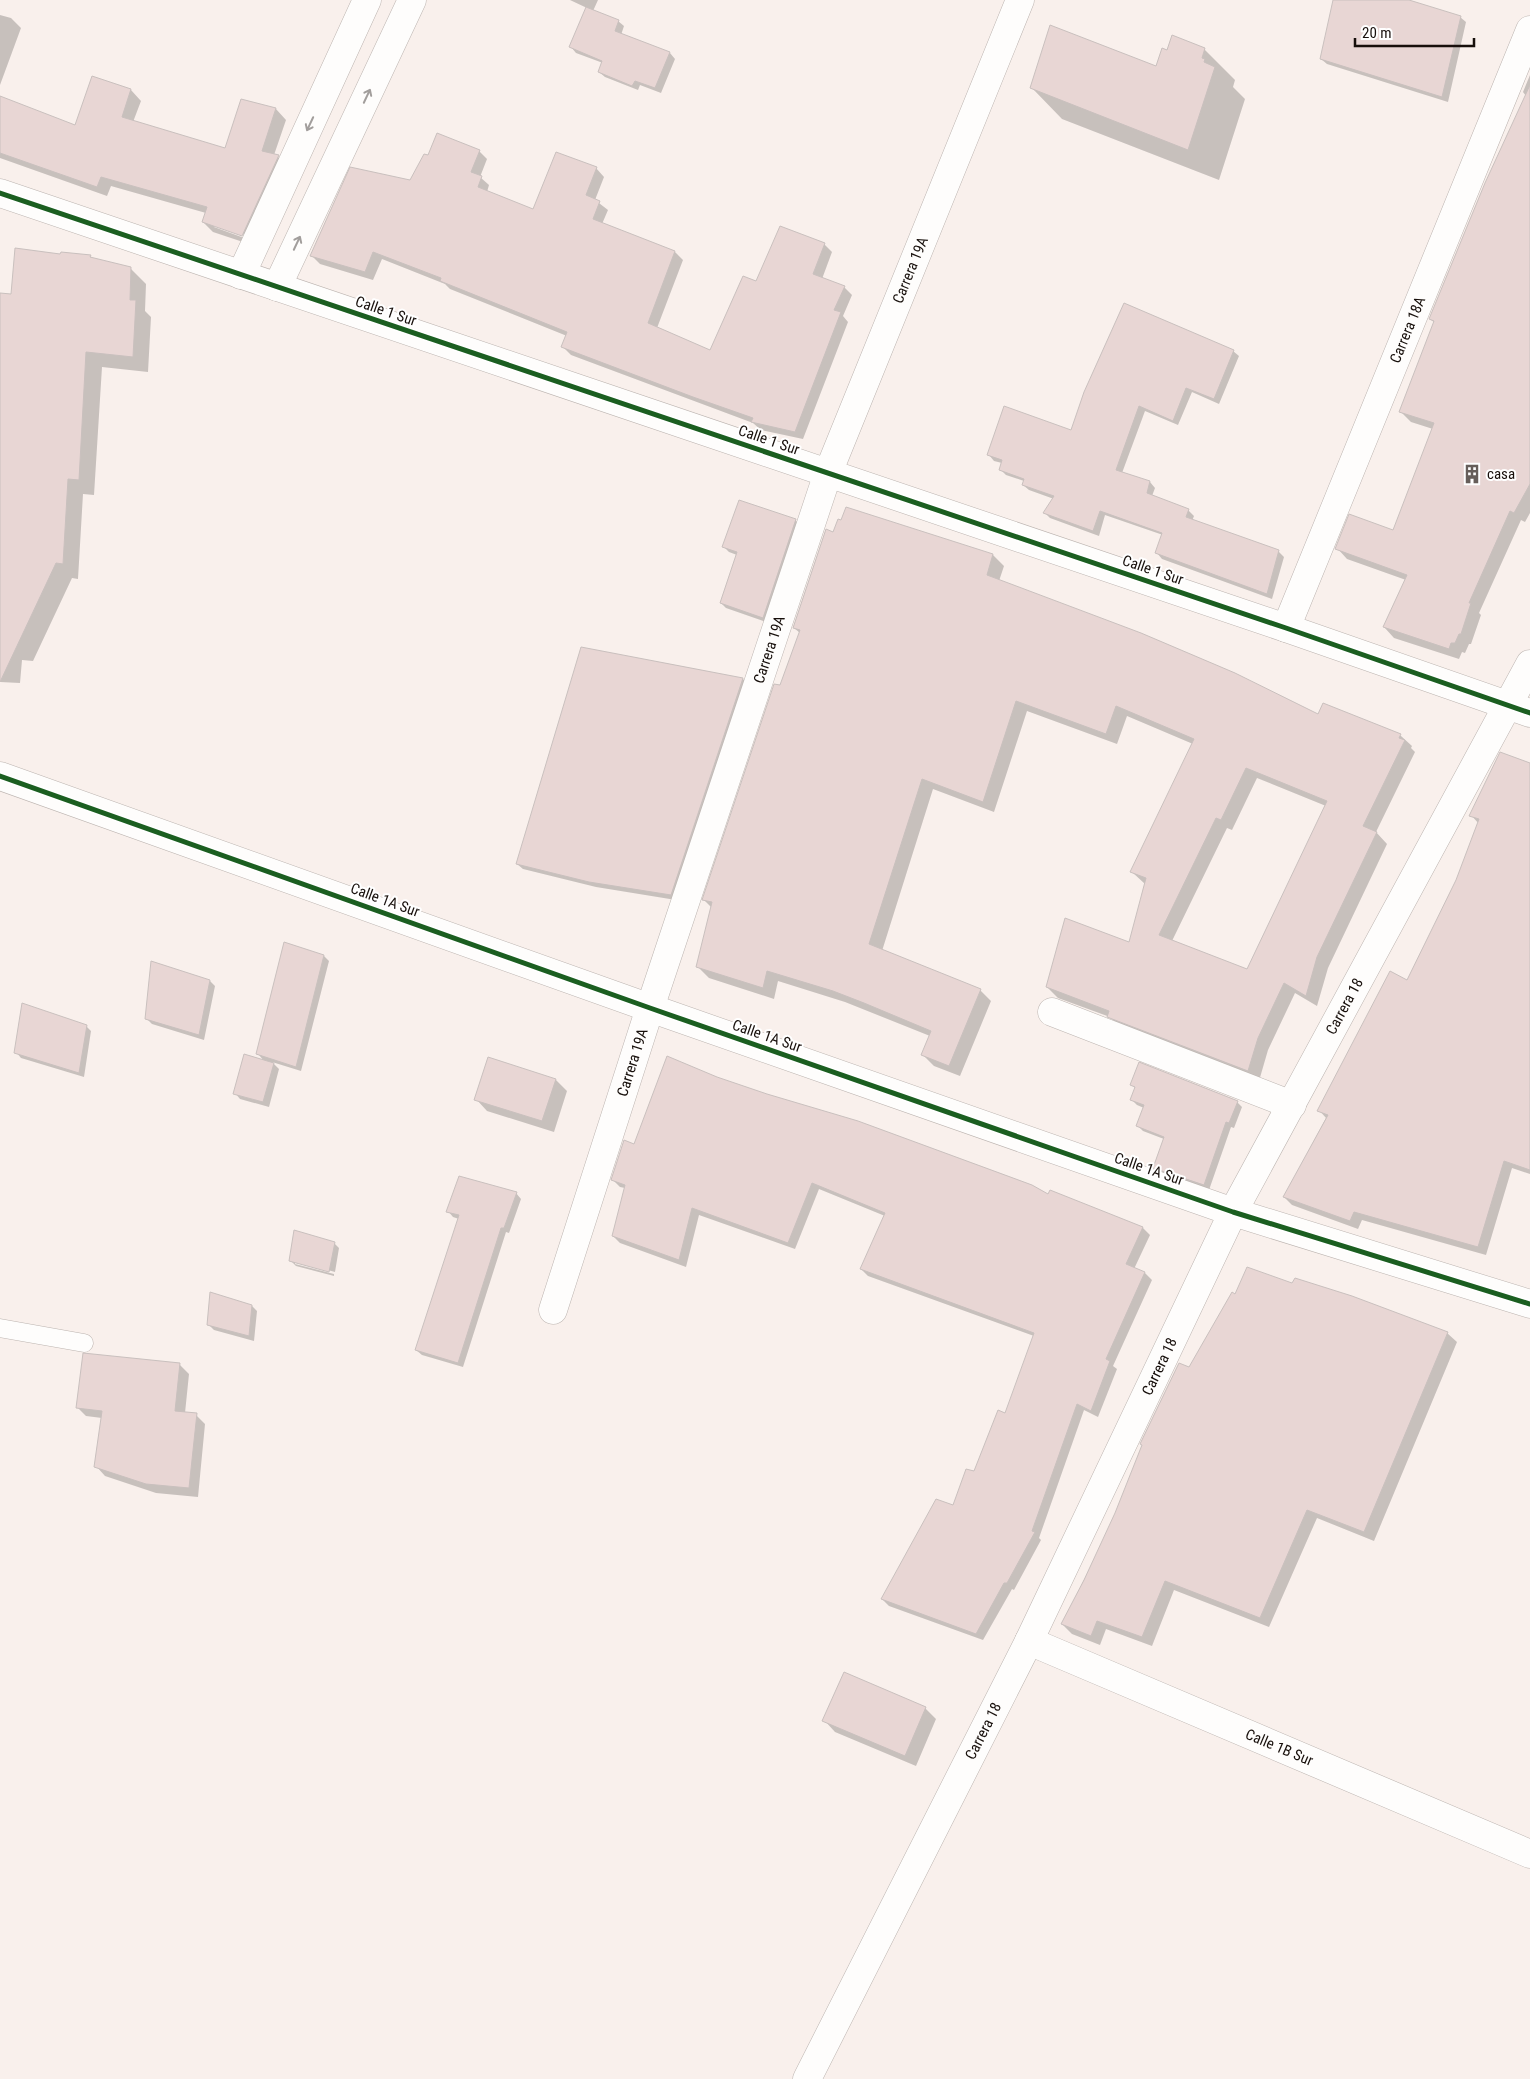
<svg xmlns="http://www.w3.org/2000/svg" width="1530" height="2079" font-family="'Roboto Condensed',sans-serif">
	<rect width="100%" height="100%" fill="#f9f0ec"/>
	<path fill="#0003" fill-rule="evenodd" d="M570,0H598L593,11L618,21L624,26L621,35L670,53L675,59L661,93L640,85L638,90L605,77L599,72L603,63L576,53L571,47L587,8Z
		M1335,0H1405L1460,17L1466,22L1448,102L1327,64L1321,59Z
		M0,15L11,18L21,28L0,85Z
		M1204,49L1235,80L1233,87L1245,99L1219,180L1062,119L1032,88L1157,68L1168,52Z
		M1530,75V513L1525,522L1521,520L1479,613L1481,615L1471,644H1469L1465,653L1462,652L1459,659L1394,638L1384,627L1406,580L1347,559L1337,548L1394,531L1433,429L1411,422L1400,411L1435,323L1430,319L1526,96L1523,92Z
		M93,77L131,90L141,101L133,122L226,150L242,100L276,109L286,120L274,155L278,157L288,167L252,245L213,232L203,222L206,213L111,186L107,196L0,158V97L76,127ZM214,225L248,236L247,239L214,227Z
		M479,151L487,159L480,177L489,185L487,192L533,211L596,168L604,177L595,200L608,210L602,224L675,252L683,260L657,328L711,351L757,283L824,244L832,252L822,279L844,287L852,295L843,316L848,322L803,439L761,430L753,423L571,355L563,347L567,336L450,289L445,284L382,259L373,280L320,264L312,256L410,181L428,156Z
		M62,255L90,256L93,259L130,268L146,284L145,311L151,317L148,372L102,367L94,495L83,494L78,579L72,578L33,661L22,660L20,683L0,682V294L12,296Z
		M1233,351L1239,356L1219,404L1192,392L1178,425L1145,411L1122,473L1150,482L1155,488L1152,496L1188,510L1194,516L1192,521L1279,552L1284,557L1272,599L1162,559L1157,553L1163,535L1105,515L1099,536L1050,518L1045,513L1054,499L1029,490L1023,485L1024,481L1006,475L1000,469L1002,463L994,461L989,455L1072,432Z
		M846,509L993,555L1004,566L999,581L1318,715L1323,705L1401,736L1412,746L1411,748L1415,752L1376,832L1387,844L1328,968L1317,1006L1295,993L1268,1050L1259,1081L1120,1027L1110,1017L1058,998L1047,987L1130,944L1145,884L1132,872L1193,744L1127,716L1117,744L1027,711L994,812L933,789L882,951L980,990L991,1001L960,1076L934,1066L923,1055L930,1036L845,1002L778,981L774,999L709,978L698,967L712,908L704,900L800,633L794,628L834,534L842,522ZM1257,778L1326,806L1247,970L1172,941L1227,828L1232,830Z
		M795,520L801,526L769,623L726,608L721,603L737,555L729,552L724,547Z
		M664,663L743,679L748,684L676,900L596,887L523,869L517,864Z
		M1530,764V1174L1512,1168L1486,1255L1362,1220L1358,1229L1292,1205L1284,1197L1326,1118L1319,1110L1407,981L1457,881L1479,824L1471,815Z
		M324,956L329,961L301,1071L272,1062L279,1069L269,1107L240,1099L235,1093L265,1062L258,1054Z
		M210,981L215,986L204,1040L152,1024L147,1019Z
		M86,1026L91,1031L84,1077L21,1058L16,1052Z
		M717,1078L1048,1195L1051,1192L1143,1228L1150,1235L1134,1269L1145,1273L1152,1280L1113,1366L1117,1369L1098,1417L1084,1410L1039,1538L1041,1540L1014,1590L1012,1589L983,1640L889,1606L882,1599L954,1506L975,1473L1006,1414L1034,1336L868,1276L861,1269L885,1216L819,1189L795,1249L699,1215L686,1267L620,1243L613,1236L625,1188L620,1187L613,1180L635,1146Z
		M556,1080L567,1091L554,1132L487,1111L476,1099Z
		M1132,1085L1237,1102L1242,1107L1234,1128L1231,1127L1209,1190L1160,1173L1155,1167L1164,1139L1143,1131L1138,1126L1144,1108L1137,1105L1132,1100L1136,1089Z
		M516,1193L521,1199L509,1233L506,1232L463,1367L422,1355L416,1350L459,1219L453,1217L448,1211Z
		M334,1243L339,1248L335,1272L295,1261V1264L334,1274V1276L296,1266L290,1260Z
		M1292,1285L1447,1333L1457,1342L1374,1541L1317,1518L1269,1627L1174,1590L1152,1646L1106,1629L1100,1645L1072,1634L1062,1624L1189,1368L1235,1295Z
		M252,1306L257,1311L254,1341L214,1330L208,1324Z
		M179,1364L189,1374L185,1413L196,1415L205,1424L198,1497L156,1493L105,1476L96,1466L102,1418L86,1416L77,1407Z
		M925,1708L936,1719L916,1766L835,1732L824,1720Z"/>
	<path fill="#e8d6d4" stroke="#c9c0be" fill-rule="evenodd" d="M1333,0H1409L1461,16L1442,97L1320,59Z
		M586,7L619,20L615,31L670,52L655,88L635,81L632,86L598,72L602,61L569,47Z
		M1050,25L1156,66L1162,48L1167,50L1172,35L1205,48L1202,58L1205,59L1204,62L1215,67L1188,150L1030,88Z
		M92,76L131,89L122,117L225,148L241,99L276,108L262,151L279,155L242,236L202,222L207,207L101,177L97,187L0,153V96L75,125Z
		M1530,85V484L1514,513L1510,511L1469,603H1471L1461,634H1459L1455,643H1451L1449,649L1383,627L1407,575L1335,549L1349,514L1393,530L1434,423L1399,412L1434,321L1429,319L1485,183Z
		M437,133L480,150L471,172L482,176L478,187L533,209L556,152L597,167L586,195L600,201L593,219L675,251L648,323L710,350L743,276L756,281L780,226L825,243L813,274L845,286L834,310L841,312L795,432L751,422L753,418L693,397L561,347L567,332L440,281L441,278L373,252L365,272L310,256L350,167L410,180L424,154L428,155Z
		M15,248L60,254L61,252L91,255L90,257L131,267L130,300H136L133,357L86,352L79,480L68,479L63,564L56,563L0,682V293L11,294Z
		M1124,303L1234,350L1214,399L1186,388L1173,421L1139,406L1116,470L1150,481L1147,493L1189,509L1186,517L1279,550L1267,594L1155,553L1162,533L1100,511L1093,531L1043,513L1054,496L1022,485L1024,479L999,470L1002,460L987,455L1004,406L1071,430L1084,392Z
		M739,500L796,519L763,618L720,603L737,552L722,547Z
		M846,507L993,554L987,575L1141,633L1235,673L1318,714L1323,703L1401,734L1399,738L1405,740L1363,826L1377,832L1317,957L1306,996L1284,983L1258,1038L1248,1071L1107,1017L1109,1011L1046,987L1065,918L1129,942L1146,878L1130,872L1194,739L1116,706L1106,734L1016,701L983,802L922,779L869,944L981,989L949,1066L921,1055L931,1031L864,1003L833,991L767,971L763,988L696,967L712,902L702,900L774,684L780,685L800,630L793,628L826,529L833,532L838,519L841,520ZM1246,768L1327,801L1247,969L1159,935L1216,818L1221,820Z
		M581,647L743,678L671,895L589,882L516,864Z
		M1500,752L1530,763V1170L1504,1161L1478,1247L1354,1212L1350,1221L1283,1197L1328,1115L1317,1111L1390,971L1407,980L1456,880L1479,819L1469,816Z
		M284,942L324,955L296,1067L256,1054Z
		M151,961L210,980L199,1035L145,1019Z
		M22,1003L87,1025L79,1073L14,1053Z
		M244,1054L274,1063L263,1102L233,1094Z
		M667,1056L717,1077L767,1094L858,1121L1032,1185L1048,1194L1050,1190L1143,1227L1126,1264L1145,1272L1106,1359L1110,1361L1091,1411L1077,1404L1032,1531L1035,1532L1007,1583H1004L976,1634L881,1599L936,1499L953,1505L966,1469L974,1471L998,1410L1005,1413L1034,1333L860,1269L885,1213L812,1183L788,1243L692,1208L679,1260L612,1236L625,1185L611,1180L624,1140L634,1144Z
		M488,1057L556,1079L542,1121L474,1100Z
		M1139,1062L1238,1101L1229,1123L1226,1122L1204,1185L1153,1168L1164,1137L1136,1126L1144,1105L1130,1100L1135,1087L1130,1085Z
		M459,1176L517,1192L504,1228H501L458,1363L415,1350L459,1215L446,1212Z
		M294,1230L335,1242L329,1272L289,1261Z
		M1247,1267L1292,1283L1295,1278L1352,1296L1448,1332L1364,1532L1307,1510L1260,1618L1165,1581L1142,1637L1097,1621L1091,1636L1061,1624L1084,1580L1115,1513L1142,1445L1140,1444L1179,1363L1189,1367L1232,1292L1235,1294Z
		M210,1292L252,1305L249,1336L207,1325Z
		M83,1353L180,1363L175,1411L197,1413L189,1488L146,1484L94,1467L102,1411L76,1408Z
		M844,1672L926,1707L905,1756L822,1721Z"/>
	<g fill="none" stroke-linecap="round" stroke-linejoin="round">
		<defs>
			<path id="lane" d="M0,1328L84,1343"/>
			<g id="street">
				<path d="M0,193L1286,628L1530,713"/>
				<path d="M241,275L367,0"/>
				<path d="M277,287L412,0"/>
				<path id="s1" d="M1286,628L1530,30"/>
				<path d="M0,776L650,1008L1233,1212L1530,1304"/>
				<path d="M1052,1012L1292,1105"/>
				<path id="s2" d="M553,1310L650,1008L828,473L1020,0"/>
				<path id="s3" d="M1029,1641L1530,1854"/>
				<path id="s4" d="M807,2079L1029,1641L1233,1212L1530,664"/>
			</g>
		</defs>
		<use href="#lane" stroke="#bcb4b0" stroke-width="19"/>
		<use href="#street" stroke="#bcb4b0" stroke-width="29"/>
		<use href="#lane" stroke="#fefdfc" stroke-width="18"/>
		<use href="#street" stroke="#fefdfc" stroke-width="28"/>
		<defs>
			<path id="cycleway" d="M0,193L1286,628L1530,713
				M0,776L650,1008L1233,1212L1530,1304"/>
		</defs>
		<use href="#cycleway" stroke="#fff" stroke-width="8"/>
		<use href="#cycleway" stroke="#1b5e20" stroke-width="5"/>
	</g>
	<defs><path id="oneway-shaft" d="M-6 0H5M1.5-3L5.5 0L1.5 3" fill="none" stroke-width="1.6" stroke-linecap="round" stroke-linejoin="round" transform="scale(1.25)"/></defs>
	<g stroke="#a29e9c">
		<use href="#oneway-shaft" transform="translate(367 96) rotate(-65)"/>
		<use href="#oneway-shaft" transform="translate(310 124) rotate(115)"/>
		<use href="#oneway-shaft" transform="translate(297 243) rotate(-65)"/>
	</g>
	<defs>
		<symbol id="building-bare" viewBox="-9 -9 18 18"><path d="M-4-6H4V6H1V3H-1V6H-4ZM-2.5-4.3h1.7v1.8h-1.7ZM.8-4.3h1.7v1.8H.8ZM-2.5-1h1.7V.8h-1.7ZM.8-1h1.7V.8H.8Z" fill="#665e5a" stroke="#fff" stroke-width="2.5" paint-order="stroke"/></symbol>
	</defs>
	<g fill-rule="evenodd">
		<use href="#building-bare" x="1458" y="460" width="28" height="28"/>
	</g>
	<g text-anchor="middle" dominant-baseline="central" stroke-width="4" stroke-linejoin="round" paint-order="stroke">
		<g font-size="15" fill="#170f0b" stroke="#fff">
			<text stroke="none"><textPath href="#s2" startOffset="1100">Carrera 19A</textPath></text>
			<text transform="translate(386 311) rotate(19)">Calle 1 Sur</text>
			<text stroke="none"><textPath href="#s1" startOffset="322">Carrera 18A</textPath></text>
			<text transform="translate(769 440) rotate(19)">Calle 1 Sur</text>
			<text transform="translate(1153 570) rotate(19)">Calle 1 Sur</text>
			<text stroke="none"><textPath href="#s2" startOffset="695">Carrera 19A</textPath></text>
			<text transform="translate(385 900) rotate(20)">Calle 1A Sur</text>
			<text stroke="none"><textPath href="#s4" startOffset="1200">Carrera 18</textPath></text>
			<text transform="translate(767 1036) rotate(19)">Calle 1A Sur</text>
			<text stroke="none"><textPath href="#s2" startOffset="260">Carrera 19A</textPath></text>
			<text transform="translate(1149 1169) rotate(19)">Calle 1A Sur</text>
			<text stroke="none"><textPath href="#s4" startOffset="795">Carrera 18</textPath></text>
			<text stroke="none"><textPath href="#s4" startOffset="390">Carrera 18</textPath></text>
			<text stroke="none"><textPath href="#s3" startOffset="272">Calle 1B Sur</textPath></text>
		</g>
		<g font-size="15" fill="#170f0b" stroke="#fff" text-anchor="start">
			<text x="1487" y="474">casa</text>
		</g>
	</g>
	<path d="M1355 38v8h119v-8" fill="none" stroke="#170f0b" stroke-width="2.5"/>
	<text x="1362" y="38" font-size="15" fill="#170f0b" stroke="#ffffff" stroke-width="4" paint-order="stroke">20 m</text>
</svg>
